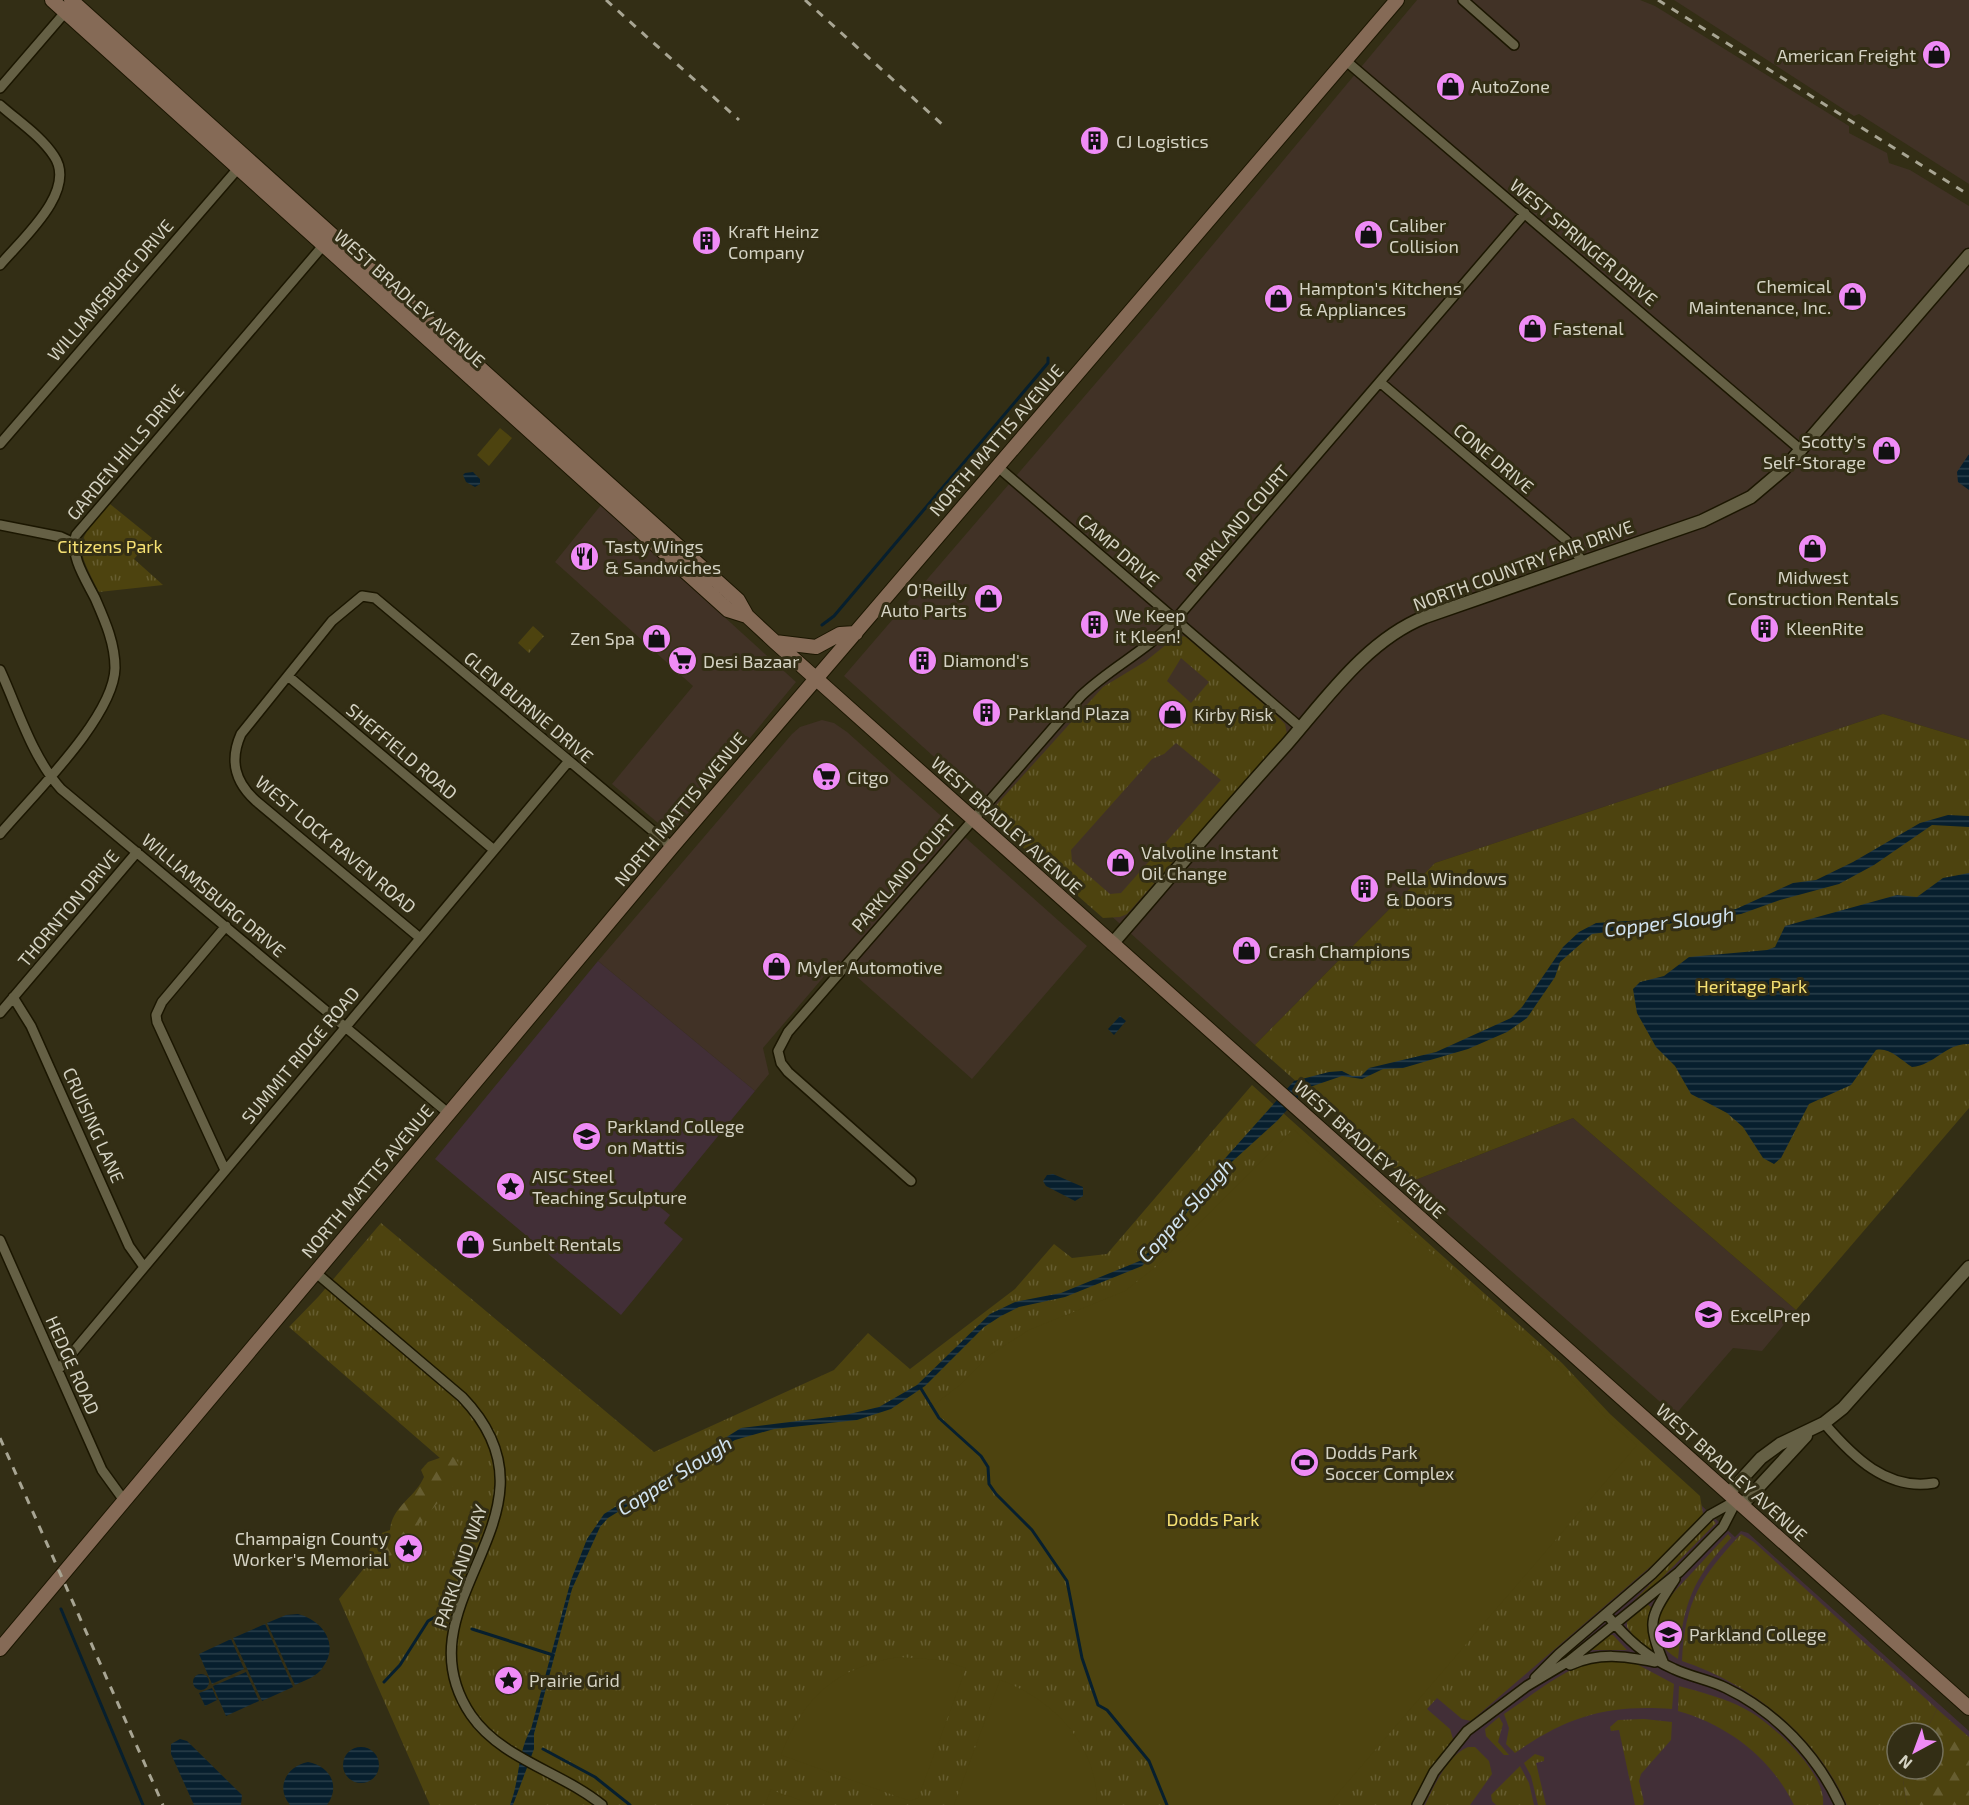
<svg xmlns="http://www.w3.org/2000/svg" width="1969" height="1805" font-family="'Exo 2',sans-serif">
	<defs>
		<pattern id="grass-tufts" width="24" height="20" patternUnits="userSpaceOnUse" patternTransform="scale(1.5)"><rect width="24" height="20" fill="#4d430f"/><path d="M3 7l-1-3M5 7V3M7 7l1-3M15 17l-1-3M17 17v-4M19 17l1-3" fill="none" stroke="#665d30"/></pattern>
		<pattern id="forest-firs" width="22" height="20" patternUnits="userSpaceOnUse" patternTransform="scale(1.5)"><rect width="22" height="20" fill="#4d430f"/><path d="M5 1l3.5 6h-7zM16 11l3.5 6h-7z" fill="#665d30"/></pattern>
		<pattern id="water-rules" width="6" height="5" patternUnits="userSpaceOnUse" patternTransform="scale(1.5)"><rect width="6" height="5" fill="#071f2e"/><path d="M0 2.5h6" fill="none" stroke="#2a3f4b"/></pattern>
	</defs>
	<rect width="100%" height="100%" fill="#332e15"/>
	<path fill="#413226" d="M1417,0H1640L1655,6L1849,126V133L1887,153L1889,163L1910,170L1969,206V740L1883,714L1435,863L1255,1045L844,676L1150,320Z
		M1674,0H1969V184L1859,114L1854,116Z
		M601,505L796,682L671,834L612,784L693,686L555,562Z
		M822,720L834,723L847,732L1087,946L972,1079L838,960L763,1048L769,1074L755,1091L598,961L792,734L800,727Z
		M1573,1118L1796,1310L1762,1351L1733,1348L1675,1415L1410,1182Z"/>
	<path fill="#422f37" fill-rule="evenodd" d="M598,961L755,1091L660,1207L670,1215L664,1223L683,1239L621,1315L435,1159Z
		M1637,1445L1735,1537L1741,1531L1748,1533L1969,1731V1805H1328ZM1897,1733H1933V1769H1897Z"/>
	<path fill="url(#grass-tufts)" fill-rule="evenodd" d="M110,504L152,538L134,559L163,585L99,592C73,543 76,542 110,504Z
		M533,626L544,636L529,653L518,643Z
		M1178,635L1186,637L1276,715L1285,724L1287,734L1127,914L1120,917L1103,918L995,823L991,811L1103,687L1146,661ZM1181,658L1209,682L1191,703L1167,681ZM1176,743L1221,780L1121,893L1110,894L1072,861L1071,850L1152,759L1164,754Z
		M1883,714L1969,740V1108L1796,1310L1573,1118L1410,1182L1255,1045L1435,863Z
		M1252,1085L1562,1363L1610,1414L1700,1496L1703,1514L1657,1561L1471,1721L1462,1719L1437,1698L1427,1709L1450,1729L1453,1739L1425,1778L1412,1805H430L339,1599L448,1465L289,1327L319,1296L381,1223L654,1452L834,1370L868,1333L910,1369L1015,1289L1054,1244L1072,1258L1107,1254Z
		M1713,1520L1716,1523L1650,1590L1622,1613Z
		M1728,1534L1731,1538C1692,1580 1684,1602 1678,1659C1634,1632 1666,1600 1689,1576C1702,1562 1715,1548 1728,1534Z
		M1741,1534L1754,1542L1937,1709L1925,1733H1897V1769H1908L1903,1780L1907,1805H1847C1816,1735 1753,1685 1682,1661C1685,1600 1701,1577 1741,1534Z
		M1647,1604L1651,1607C1648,1625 1648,1636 1657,1652L1655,1653L1636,1639L1627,1627V1622Z
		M1608,1635H1613L1627,1650H1589Z
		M1614,1658L1633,1662L1674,1684L1672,1709C1609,1704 1567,1716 1515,1753L1506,1744L1509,1728L1504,1714C1538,1692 1572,1660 1614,1658Z
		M1679,1686C1700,1692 1725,1698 1745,1709C1771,1722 1827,1773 1823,1805H1794C1771,1758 1728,1725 1678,1711Z
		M1499,1717L1503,1724L1498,1742L1509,1755H1504L1486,1736L1485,1729Z
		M1644,1719L1672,1722L1671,1740L1641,1774L1639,1781L1644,1802L1643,1805H1635L1619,1730L1611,1731L1610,1727L1618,1720Z
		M1468,1747H1475L1489,1761L1492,1774L1470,1805H1425C1434,1786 1448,1755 1468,1747Z
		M1535,1754L1544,1757V1761L1536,1763L1546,1805H1538L1531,1776L1524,1763Z
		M1520,1766L1529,1783L1534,1805H1496L1492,1801L1491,1795Z"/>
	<path fill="url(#forest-firs)" d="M448,1455L455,1458L462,1468L454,1485L417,1526L399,1541L390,1558L373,1569L366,1562C374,1542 366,1538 390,1530C392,1506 415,1498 424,1477L421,1470L428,1462Z
		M1937,1709L1969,1737V1805H1907L1903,1780L1908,1769H1933V1733H1925Z"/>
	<path fill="#4d430f" d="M500,428L512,438L489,466L477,455Z
		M1293,1129L1563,1370L1606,1418L1637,1445L1328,1805H1167L1149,1761L1107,1710L1098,1705L1082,1658L1067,1581L1032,1530L996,1494L989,1484L988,1467L981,1456L931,1407L960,1385L991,1354L1029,1330L1125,1291L1157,1266Z
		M899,1657L941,1660L966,1668L918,1798L910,1801L781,1755C803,1697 837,1667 899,1657Z
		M1000,1680C1053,1699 1098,1745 1097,1805H954Z
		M771,1789L777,1792L814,1805H765Z"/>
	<path fill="url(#water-rules)" d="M1969,454V490L1958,482L1957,472Z
		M473,472L480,479V484L475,487L466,482L463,475L465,473Z
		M1948,815L1969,816V827L1932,825L1874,865L1839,884L1780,900L1741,914L1592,934L1560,962L1555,977L1527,1018L1507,1032L1468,1049L1403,1068L1383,1069L1362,1079L1342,1076L1307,1088L1277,1121L1213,1179L1157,1251L1142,1266L1065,1297L1019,1307L1001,1316L984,1327L925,1386L891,1409L857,1420L774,1429L735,1440L608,1518L600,1527L572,1589L534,1734V1749L513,1805H510C520,1780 517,1753 531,1729L571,1580L587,1539L604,1514L741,1428L845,1415L879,1407L917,1385L990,1314L1015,1302L1061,1293L1142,1260L1195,1192L1294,1081L1329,1072L1342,1071L1352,1076H1361L1369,1068L1436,1052L1511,1018L1522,1007L1563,947L1579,932L1596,923L1661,919L1736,909L1793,883L1816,880L1853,862L1920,823Z
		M1969,873V1044C1946,1043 1935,1065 1912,1067C1901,1060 1889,1047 1876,1050L1851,1085L1809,1104L1781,1158L1774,1164L1763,1158L1743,1127L1727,1113L1691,1094L1675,1066L1656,1047L1637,1013L1633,989L1640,982L1664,976L1689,957L1767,950L1775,947L1785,926L1897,895L1917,897L1943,878Z
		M1120,1016L1126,1021L1114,1035L1108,1029Z
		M1053,1174L1083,1187V1196L1075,1201L1046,1186L1043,1181L1047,1175Z
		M298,1614C322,1620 340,1644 323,1667C317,1677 305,1680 295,1685L267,1623L286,1615Z
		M265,1624L293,1687L262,1701L233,1638Z
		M231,1639L244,1669L212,1684L199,1654Z
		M246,1672L259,1701L226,1716L213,1686Z
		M193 1682a8 8 0 1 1 16 0a8 8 0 1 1-16 0Z
		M212,1688L217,1700L205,1706L199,1693Z
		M180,1739L187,1741L242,1795L241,1805H194L171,1754V1744Z
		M343 1765a18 18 0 1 1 36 0a18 18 0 1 1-36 0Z
		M308,1762C330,1766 341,1786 327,1805H290C275,1787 287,1766 308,1762Z"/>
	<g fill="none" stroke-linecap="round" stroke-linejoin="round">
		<path stroke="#071f2e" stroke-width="3" d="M822,625L834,616L1048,363V358
			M920,1387L939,1418L981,1456L988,1467L989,1484L996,1494L1032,1530L1067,1581L1082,1658L1098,1705L1107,1710L1149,1761L1167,1805
			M61,1609L143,1805
			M472,1629L553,1655
			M384,1682L400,1665L428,1621L435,1617
			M543,1749L595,1777L630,1805"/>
		<defs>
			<path id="minor" d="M1463,0L1514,45
				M1345,60L1801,450
				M0,88L68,9
				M0,105C18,121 41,136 54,156C78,191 21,240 0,265
				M1381,383L1566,540L1583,562
				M0,444L241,165
				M998,467L1301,728
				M0,525L61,537L74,543
				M0,670C18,709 32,757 61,789L448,1113
				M288,676L494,850
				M0,834C32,796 114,717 115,668C115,643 105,621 95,598C86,580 69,555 76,535L327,241
				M420,938L256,801C235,782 229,761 241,734L332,621L362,596L375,598L672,847
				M13,997L31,1026L129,1246L144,1267
				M0,1013L137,852
				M225,1170L157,1022L156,1015L162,1002L226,926
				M911,1181L788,1072L781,1063L778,1051L788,1032L1081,696C1111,667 1147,651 1175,620L1525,213
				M0,1240L102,1470L123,1499
				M315,1272L462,1397C575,1514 394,1601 471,1715C501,1759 562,1772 602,1805
				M58,1370L568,762
				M1824,1423C1853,1457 1887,1491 1934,1483
				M1607,1615C1626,1638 1646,1657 1674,1669C1691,1677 1710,1680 1726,1688C1776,1712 1817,1755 1840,1805
				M1664,1664C1646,1620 1650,1618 1675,1579
				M1570,1665C1600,1652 1624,1656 1655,1662
				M1535,1678L1559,1654L1652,1574L1710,1515L1737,1500
				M1417,1805L1434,1772L1467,1731L1527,1686L1569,1661L1679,1572L1723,1527L1737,1500"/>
			<path id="tertiary" d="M1112,944C1170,877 1227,810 1286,745C1326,699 1367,640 1425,617L1702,521L1751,497L1784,469L1969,255
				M1729,1493L1761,1458L1780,1444L1824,1423L1843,1408L1969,1267
				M1742,1505L1806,1436"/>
			<path id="secondary" d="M52,0L728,610L747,616
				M71,0L738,600L747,616L775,642L1969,1708
				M775,642L816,647L840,634L856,633
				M0,1649L672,847L1397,0"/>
		</defs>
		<use href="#minor" stroke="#1b1600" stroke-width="12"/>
		<use href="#tertiary" stroke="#1b1600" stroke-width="15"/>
		<use href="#secondary" stroke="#1b1600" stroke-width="16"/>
		<use href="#minor" stroke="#656045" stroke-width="9"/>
		<use href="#tertiary" stroke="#656045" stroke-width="12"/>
		<use href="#secondary" stroke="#856a56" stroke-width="14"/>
		<path stroke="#a8a593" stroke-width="3" stroke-dasharray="8 8" stroke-linecap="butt" d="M606,0L739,120
			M805,0L944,126
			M1658,0L1969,195
			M0,1438L163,1805"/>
	</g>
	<defs>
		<symbol id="shop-disc" viewBox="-11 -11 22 22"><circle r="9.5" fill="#ef8bf6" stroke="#332e15"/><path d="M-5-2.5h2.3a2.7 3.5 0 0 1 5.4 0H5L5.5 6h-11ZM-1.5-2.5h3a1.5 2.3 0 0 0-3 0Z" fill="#111"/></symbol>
		<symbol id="building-disc" viewBox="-11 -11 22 22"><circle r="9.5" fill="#ef8bf6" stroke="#332e15"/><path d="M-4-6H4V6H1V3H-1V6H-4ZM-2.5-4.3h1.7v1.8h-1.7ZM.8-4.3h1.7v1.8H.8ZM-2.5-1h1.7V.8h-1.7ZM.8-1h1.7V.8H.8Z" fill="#111"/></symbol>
		<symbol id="restaurant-disc" viewBox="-11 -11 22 22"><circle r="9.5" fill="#ef8bf6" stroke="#332e15"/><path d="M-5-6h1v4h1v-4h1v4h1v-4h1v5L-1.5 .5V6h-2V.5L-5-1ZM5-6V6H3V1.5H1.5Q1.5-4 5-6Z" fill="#111"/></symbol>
		<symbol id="supermarket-disc" viewBox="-11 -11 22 22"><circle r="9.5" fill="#ef8bf6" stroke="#332e15"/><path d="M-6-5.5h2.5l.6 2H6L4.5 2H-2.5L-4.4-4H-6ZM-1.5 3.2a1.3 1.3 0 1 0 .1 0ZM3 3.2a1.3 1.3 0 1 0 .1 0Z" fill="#111"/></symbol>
		<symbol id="university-disc" viewBox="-11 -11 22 22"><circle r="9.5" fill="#ef8bf6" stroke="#332e15"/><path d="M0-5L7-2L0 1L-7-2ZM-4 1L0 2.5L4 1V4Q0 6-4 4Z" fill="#111"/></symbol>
		<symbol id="sight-disc" viewBox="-11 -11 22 22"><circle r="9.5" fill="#ef8bf6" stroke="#332e15"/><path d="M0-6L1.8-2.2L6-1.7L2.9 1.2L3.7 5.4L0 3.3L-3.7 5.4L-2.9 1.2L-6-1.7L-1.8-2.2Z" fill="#111"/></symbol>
		<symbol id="school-disc" viewBox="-11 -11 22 22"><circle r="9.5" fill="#ef8bf6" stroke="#332e15"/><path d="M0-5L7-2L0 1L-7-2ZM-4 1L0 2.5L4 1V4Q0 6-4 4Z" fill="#111"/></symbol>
		<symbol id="stadium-disc" viewBox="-11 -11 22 22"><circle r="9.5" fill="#ef8bf6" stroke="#332e15"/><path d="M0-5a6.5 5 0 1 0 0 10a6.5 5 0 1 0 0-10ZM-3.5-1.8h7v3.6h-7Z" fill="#111"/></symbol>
	</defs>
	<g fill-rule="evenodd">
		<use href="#shop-disc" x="1920" y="38" width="33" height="33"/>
		<use href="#shop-disc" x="1434" y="70" width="33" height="33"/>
		<use href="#building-disc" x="1078" y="124" width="33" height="33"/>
		<use href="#shop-disc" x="1352" y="218" width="33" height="33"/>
		<use href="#building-disc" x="690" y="224" width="33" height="33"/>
		<use href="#shop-disc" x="1836" y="280" width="33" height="33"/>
		<use href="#shop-disc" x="1262" y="282" width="33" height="33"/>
		<use href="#shop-disc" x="1516" y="312" width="33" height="33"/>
		<use href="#shop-disc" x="1870" y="434" width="33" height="33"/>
		<use href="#shop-disc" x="1796" y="532" width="33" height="33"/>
		<use href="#restaurant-disc" x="568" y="540" width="33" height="33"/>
		<use href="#shop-disc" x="972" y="582" width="33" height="33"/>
		<use href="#building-disc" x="1078" y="608" width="33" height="33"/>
		<use href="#building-disc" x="1748" y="612" width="33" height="33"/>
		<use href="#shop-disc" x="640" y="622" width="33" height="33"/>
		<use href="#building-disc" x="906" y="644" width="33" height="33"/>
		<use href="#supermarket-disc" x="666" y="644" width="33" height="33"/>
		<use href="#building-disc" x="970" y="696" width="33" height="33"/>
		<use href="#shop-disc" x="1156" y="698" width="33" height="33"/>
		<use href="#supermarket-disc" x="810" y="760" width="33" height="33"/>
		<use href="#shop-disc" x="1104" y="846" width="33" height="33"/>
		<use href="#building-disc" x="1348" y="872" width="33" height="33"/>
		<use href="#shop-disc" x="1230" y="934" width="33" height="33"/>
		<use href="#shop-disc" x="760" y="950" width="33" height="33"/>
		<use href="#university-disc" x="570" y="1120" width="33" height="33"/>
		<use href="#sight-disc" x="494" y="1170" width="33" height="33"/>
		<use href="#shop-disc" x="454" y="1228" width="33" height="33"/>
		<use href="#school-disc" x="1692" y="1298" width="33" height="33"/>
		<use href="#stadium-disc" x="1288" y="1446" width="33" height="33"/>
		<use href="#sight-disc" x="392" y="1532" width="33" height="33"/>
		<use href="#university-disc" x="1652" y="1618" width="33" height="33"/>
		<use href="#sight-disc" x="492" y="1664" width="33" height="33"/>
	</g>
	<g text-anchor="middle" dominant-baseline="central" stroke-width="6" stroke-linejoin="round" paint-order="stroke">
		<g font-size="18" fill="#d5d3c4" stroke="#332e15" text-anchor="start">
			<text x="1916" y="55" text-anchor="end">American Freight</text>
			<text x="1471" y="86">AutoZone</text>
			<text x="1116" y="141">CJ Logistics</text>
			<text x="1389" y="225">Caliber<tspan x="1389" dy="21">Collision</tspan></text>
			<text x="728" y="231">Kraft Heinz<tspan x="728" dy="21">Company</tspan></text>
			<text x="1831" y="286" text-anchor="end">Chemical<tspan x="1831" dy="21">Maintenance, Inc.</tspan></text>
			<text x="1299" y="288">Hampton's Kitchens<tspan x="1299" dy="21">&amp; Appliances</tspan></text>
			<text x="1553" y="328">Fastenal</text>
			<text x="1866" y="441" text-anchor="end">Scotty's<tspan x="1866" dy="21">Self-Storage</tspan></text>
			<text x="605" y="546">Tasty Wings<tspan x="605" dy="21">&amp; Sandwiches</tspan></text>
			<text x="1813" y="577" text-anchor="middle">Midwest<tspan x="1813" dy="21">Construction Rentals</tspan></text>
			<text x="967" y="589" text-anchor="end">O'Reilly<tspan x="967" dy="21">Auto Parts</tspan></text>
			<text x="1115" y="615">We Keep<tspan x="1115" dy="21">it Kleen!</tspan></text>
			<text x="1786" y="628">KleenRite</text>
			<text x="635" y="638" text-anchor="end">Zen Spa</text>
			<text x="943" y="660">Diamond's</text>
			<text x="703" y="661">Desi Bazaar</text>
			<text x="1008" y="713">Parkland Plaza</text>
			<text x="1194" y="714">Kirby Risk</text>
			<text x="847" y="777">Citgo</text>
			<text x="1141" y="852">Valvoline Instant<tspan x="1141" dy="21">Oil Change</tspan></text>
			<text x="1386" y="878">Pella Windows<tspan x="1386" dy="21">&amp; Doors</tspan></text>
			<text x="1268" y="951">Crash Champions</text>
			<text x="797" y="967">Myler Automotive</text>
			<text x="607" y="1126">Parkland College<tspan x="607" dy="21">on Mattis</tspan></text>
			<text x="532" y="1176">AISC Steel<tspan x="532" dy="21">Teaching Sculpture</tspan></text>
			<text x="492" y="1244">Sunbelt Rentals</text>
			<text x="1730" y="1315">ExcelPrep</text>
			<text x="1325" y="1452">Dodds Park<tspan x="1325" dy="21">Soccer Complex</tspan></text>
			<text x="388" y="1538" text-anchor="end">Champaign County<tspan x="388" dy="21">Worker's Memorial</tspan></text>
			<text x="1689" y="1634">Parkland College</text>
			<text x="529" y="1680">Prairie Grid</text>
		</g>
		<g font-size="18" fill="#d5d3c4" stroke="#332e15">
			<text transform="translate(1584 242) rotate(40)">WEST SPRINGER DRIVE</text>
			<text transform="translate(110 290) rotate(-49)">WILLIAMSBURG DRIVE</text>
			<text transform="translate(410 298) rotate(42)">WEST BRADLEY AVENUE</text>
			<text transform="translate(996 440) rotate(-49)">NORTH MATTIS AVENUE</text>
			<text transform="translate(125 452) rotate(-50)">GARDEN HILLS DRIVE</text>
			<text transform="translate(1494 458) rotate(40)">CONE DRIVE</text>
			<text transform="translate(1237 523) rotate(-49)">PARKLAND COURT</text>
			<text transform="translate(1119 550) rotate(41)">CAMP DRIVE</text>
			<text transform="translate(1523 565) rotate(-20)">NORTH COUNTRY FAIR DRIVE</text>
			<text transform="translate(529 707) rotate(40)">GLEN BURNIE DRIVE</text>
			<text transform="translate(402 751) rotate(40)">SHEFFIELD ROAD</text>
			<text transform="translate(680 809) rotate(-50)">NORTH MATTIS AVENUE</text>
			<text transform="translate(1007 825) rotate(42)">WEST BRADLEY AVENUE</text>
			<text transform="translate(336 844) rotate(40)">WEST LOCK RAVEN ROAD</text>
			<text transform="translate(903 873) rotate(-49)">PARKLAND COURT</text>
			<text transform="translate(214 895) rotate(40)">WILLIAMSBURG DRIVE</text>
			<text transform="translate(68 908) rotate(-50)">THORNTON DRIVE</text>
			<text transform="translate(300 1055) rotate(-50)">SUMMIT RIDGE ROAD</text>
			<text transform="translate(94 1125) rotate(66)">CRUISING LANE</text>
			<text transform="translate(1370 1149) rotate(42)">WEST BRADLEY AVENUE</text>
			<text transform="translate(367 1181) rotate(-50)">NORTH MATTIS AVENUE</text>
			<text transform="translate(73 1365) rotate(66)">HEDGE ROAD</text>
			<text transform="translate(1732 1472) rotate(42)">WEST BRADLEY AVENUE</text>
			<text transform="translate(460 1566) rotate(-71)">PARKLAND WAY</text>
		</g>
		<g font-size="18" fill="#f6e173" stroke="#332e15">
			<text x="110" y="546">Citizens Park</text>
			<text x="1752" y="986">Heritage Park</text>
			<text x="1213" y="1519">Dodds Park</text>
		</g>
		<g font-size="20" font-style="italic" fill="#d1e3f0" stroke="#332e15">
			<text transform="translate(1669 921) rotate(-7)">Copper Slough</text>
			<text transform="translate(1185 1210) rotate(-48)">Copper Slough</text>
			<text transform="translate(674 1475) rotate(-32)">Copper Slough</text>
		</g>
	</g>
	<g transform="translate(1915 1751) rotate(221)"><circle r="28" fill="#332e15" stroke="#74705b" stroke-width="1.5"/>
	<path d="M0-4.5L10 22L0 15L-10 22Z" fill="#ef8bf6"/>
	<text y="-9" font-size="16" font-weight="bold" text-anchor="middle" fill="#d5d3c4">N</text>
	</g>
</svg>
